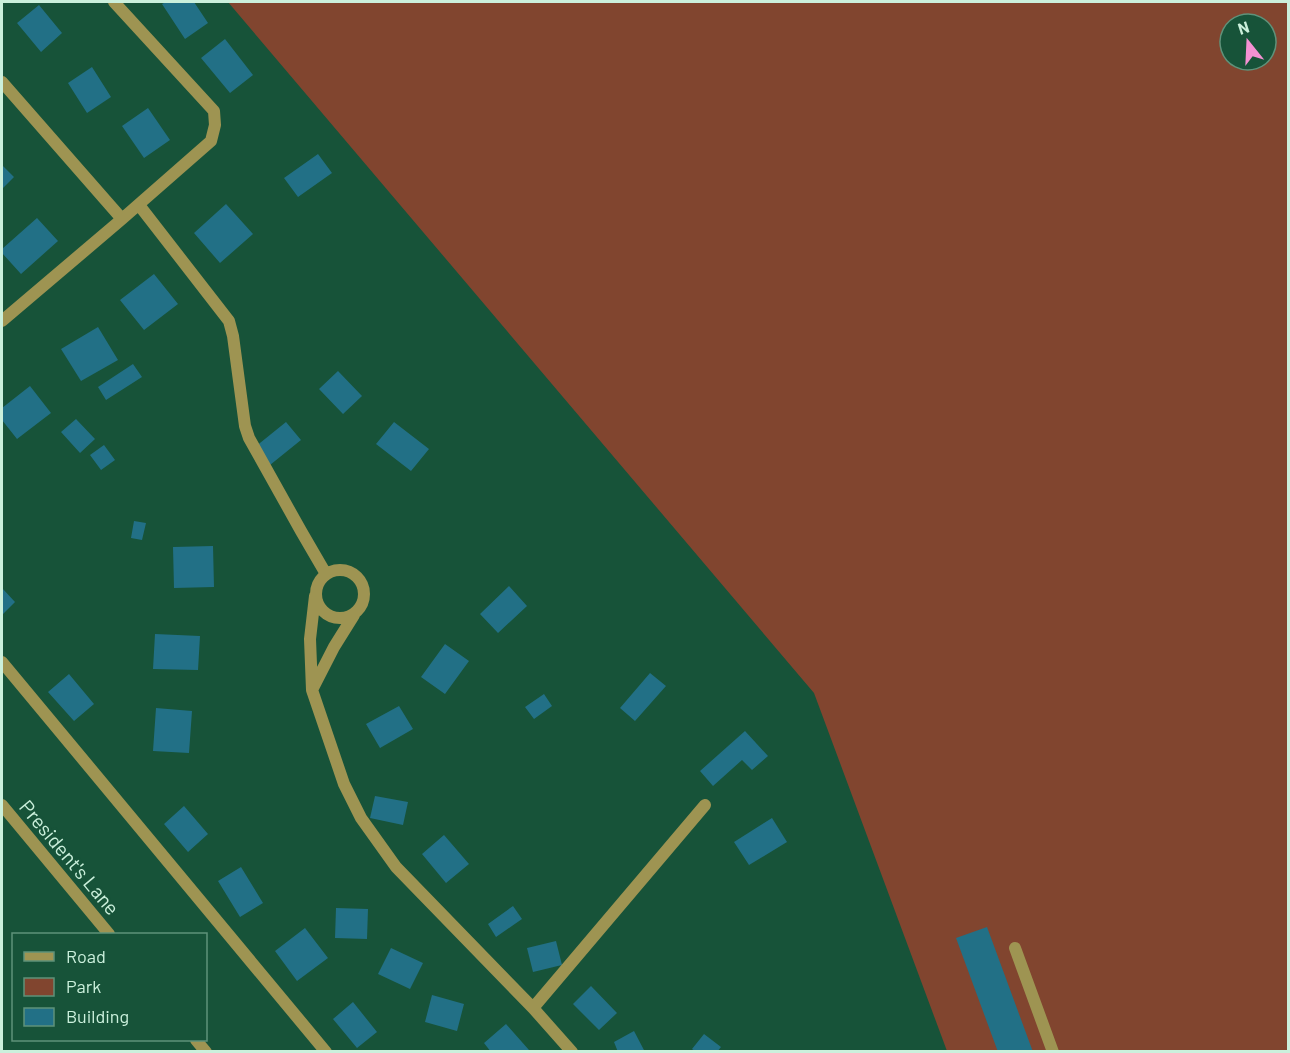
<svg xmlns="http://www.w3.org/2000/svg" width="1290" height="1053" font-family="Barlow,sans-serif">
	<rect width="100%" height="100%" fill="#175339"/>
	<path fill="#81452f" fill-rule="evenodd" d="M228,2H1288V1051H947L814,693ZM1230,24H1266V60H1230Z"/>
	<path fill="#227086" d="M166,2H194L208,23L185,39L162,4Z
		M39,5L62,33L41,52L17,23Z
		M225,39L253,75L230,93L201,58Z
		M92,67L111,97L87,113L68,83Z
		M148,108L170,140L144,158L122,126Z
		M318,154L332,173L298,197L284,178Z
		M2,165L14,177L2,189Z
		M226,204L253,234L220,263L194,233Z
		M37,218L58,241L21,274L2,253V249Z
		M154,274L178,304L144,330L120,300Z
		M98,327L118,360L81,381L61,349Z
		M133,364L142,377L106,400L98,387Z
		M338,371L362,396L343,414L319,389Z
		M30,386L51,413L17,439L2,420V408Z
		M76,419L95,439L80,453L61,432Z
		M286,422L301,440L270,465L255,447Z
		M394,422L429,449L411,471L376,444Z
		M104,445L115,460L101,470L90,455Z
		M134,521L146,523L142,540L131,538Z
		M213,546L214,587L174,588L173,547Z
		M509,586L527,606L498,633L480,614Z
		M2,588L15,602L2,615Z
		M155,634L200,636L198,670L153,669Z
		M445,644L469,661L445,694L421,677Z
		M650,673L666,686L635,721L620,708Z
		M69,674L94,704L74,721L48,692Z
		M544,694L552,706L534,719L525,707Z
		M399,706L413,729L380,748L366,724Z
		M156,708L192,711L189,753L153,751Z
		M745,731L768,756L752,770L742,760L713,786L700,771Z
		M375,796L408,802L403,825L370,818Z
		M184,806L208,834L188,852L164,824Z
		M772,818L787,842L749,865L734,842Z
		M444,835L469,864L446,883L422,854Z
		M241,867L263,903L240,917L218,881Z
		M513,906L522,919L496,937L488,924Z
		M336,908L368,909L367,939L335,938Z
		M987,927L1033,1052H998L956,938Z
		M305,928L328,958L297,981L275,951Z
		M556,941L562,965L533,972L527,948Z
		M391,948L423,963L410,989L378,974Z
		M591,986L617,1013L599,1030L573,1004Z
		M432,995L464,1004L457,1031L425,1022Z
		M353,1002L377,1032L357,1048L333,1019Z
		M506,1024L529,1050L528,1052H491L484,1043Z
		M634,1031L645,1052H618L614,1042Z
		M704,1034L721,1047L717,1052H696L692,1049Z"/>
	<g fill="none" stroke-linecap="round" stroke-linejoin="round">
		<path stroke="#9e9452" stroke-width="12" d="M1015,948L1053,1052"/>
		<path stroke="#9e9452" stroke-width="12" d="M2,82L122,219
			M139,205L229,321L233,336L245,426L249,438L301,531L326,574
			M2,321L122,219L211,141L215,125L214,111L114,2
			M316 594a24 24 0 1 1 48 0a24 24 0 1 1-48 0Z
			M315,596L310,639L312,690L344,784L361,818L396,867L533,1008L572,1052
			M2,662L326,1052
			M313,688L334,647L354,615
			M2,805L109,934
			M533,1008L705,805
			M196,1040L206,1052"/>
	</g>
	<g text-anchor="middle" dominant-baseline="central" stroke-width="5" stroke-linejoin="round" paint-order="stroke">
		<g font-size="20" fill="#cbf0dc" stroke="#175339">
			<text transform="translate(70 857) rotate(50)">President's Lane</text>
		</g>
	</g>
	<rect width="1290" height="1053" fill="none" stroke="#cbf0dc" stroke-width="6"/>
	<rect x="12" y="933" width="195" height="108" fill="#175339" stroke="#5f927a" stroke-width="1.5"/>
	<rect x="24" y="952" width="30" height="9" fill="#9e9452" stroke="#5f927a" stroke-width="1.5"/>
	<text x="66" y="963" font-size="18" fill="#cbf0dc">Road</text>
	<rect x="24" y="978" width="30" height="18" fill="#81452f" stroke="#5f927a" stroke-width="1.5"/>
	<text x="66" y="993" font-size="18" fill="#cbf0dc">Park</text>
	<rect x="24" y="1008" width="30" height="18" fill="#227086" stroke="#5f927a" stroke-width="1.5"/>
	<text x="66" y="1023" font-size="18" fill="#cbf0dc">Building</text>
	<g transform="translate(1248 42) rotate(342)"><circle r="28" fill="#175339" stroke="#5f927a" stroke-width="1.5"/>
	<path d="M0-4.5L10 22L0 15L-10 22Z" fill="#f491d3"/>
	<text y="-9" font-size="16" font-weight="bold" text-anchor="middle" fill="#cbf0dc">N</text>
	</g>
</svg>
